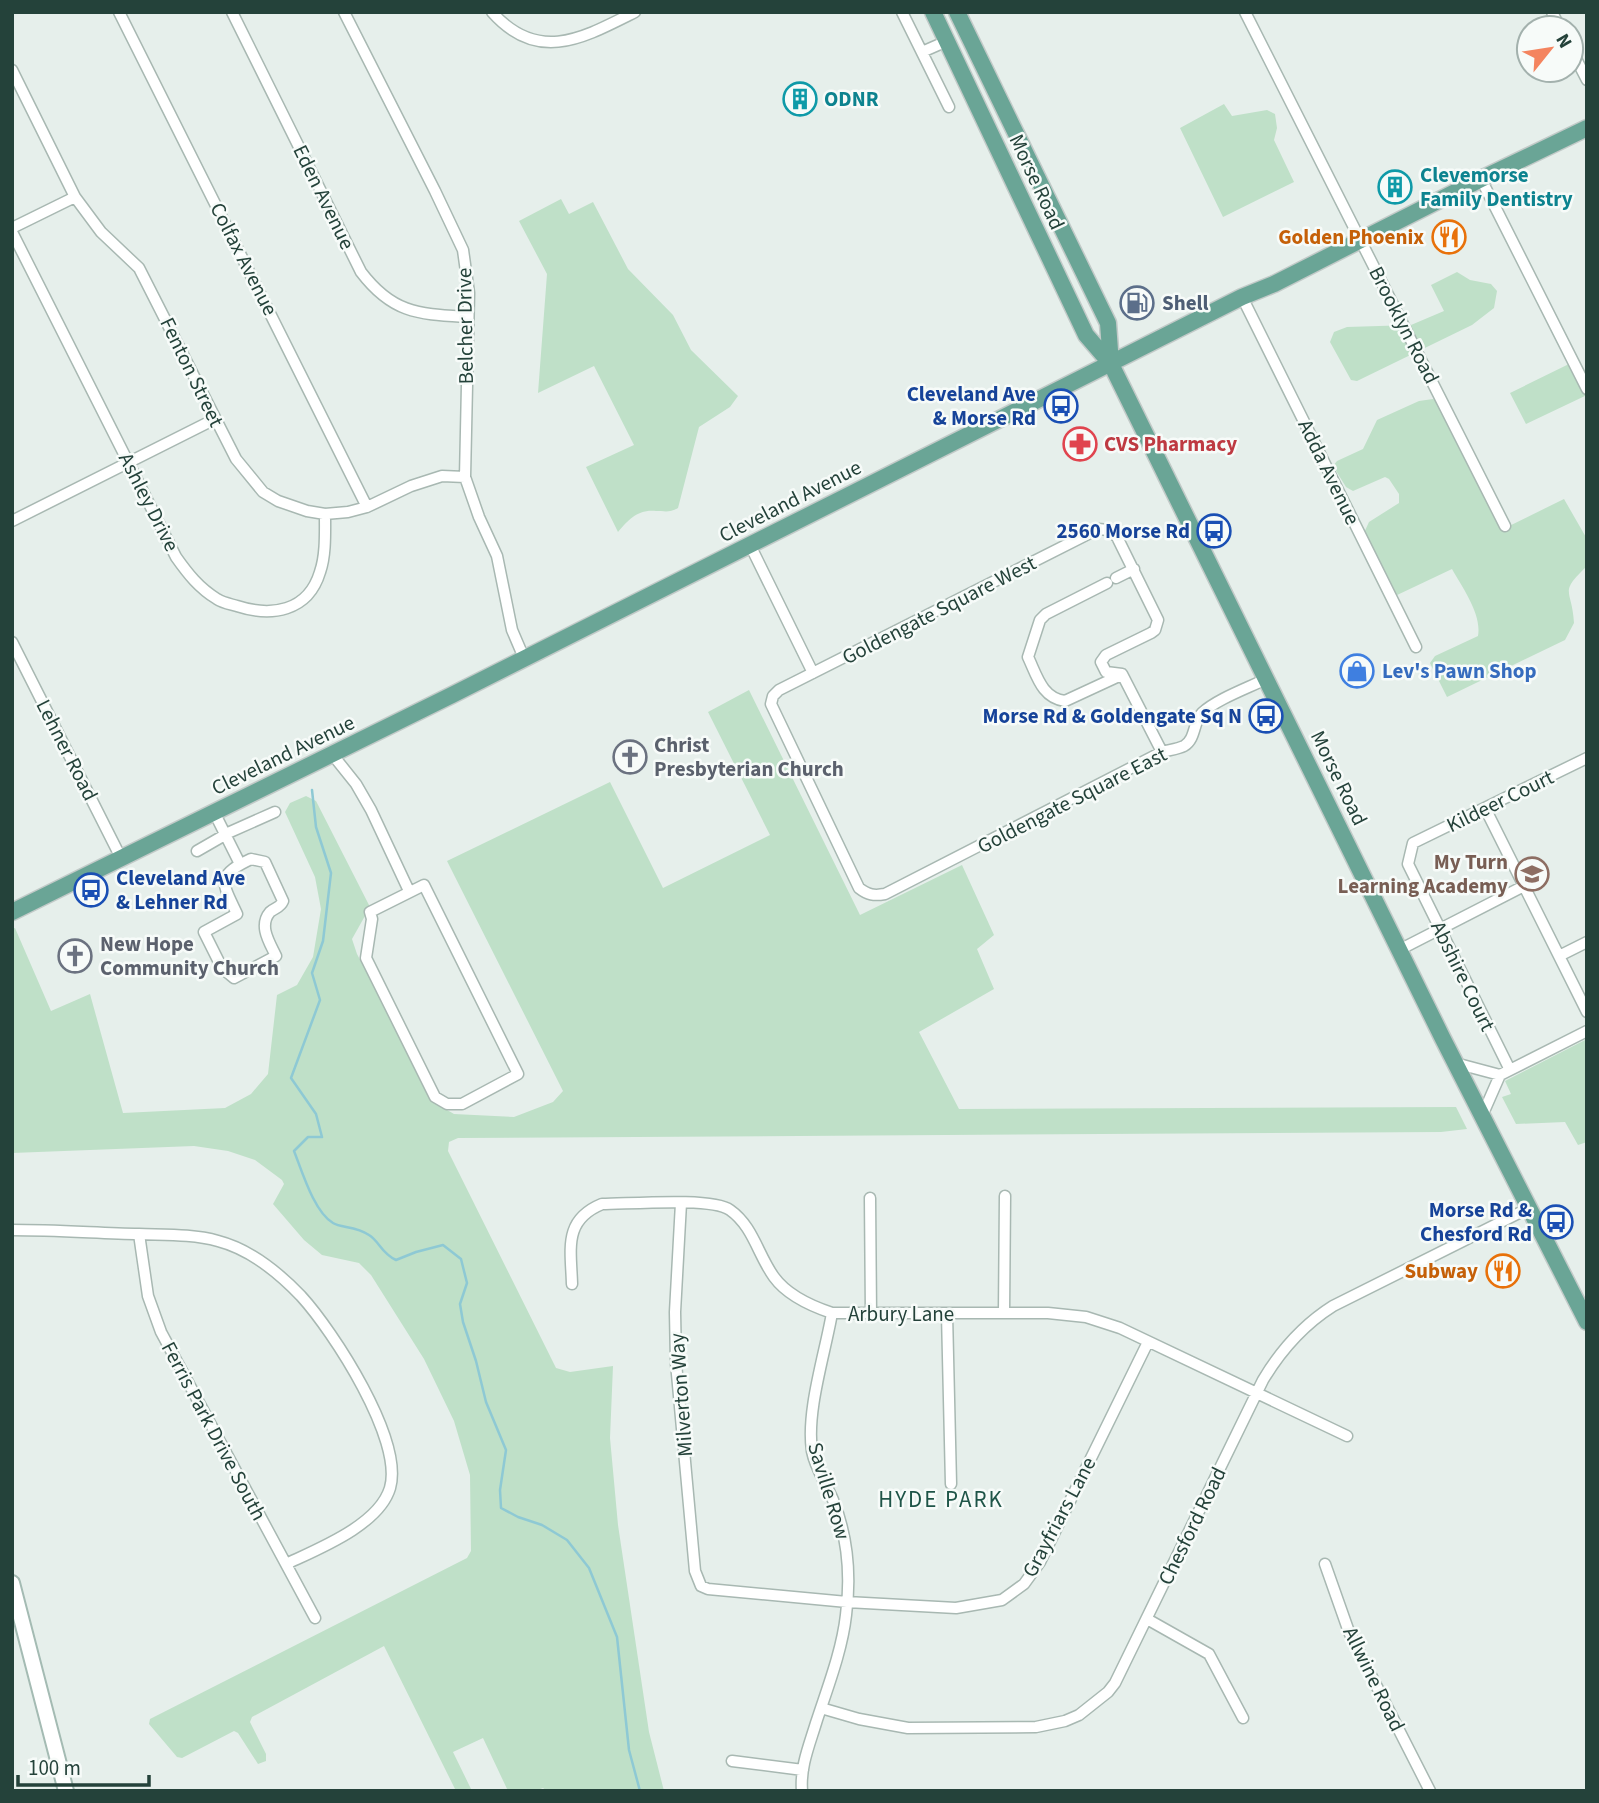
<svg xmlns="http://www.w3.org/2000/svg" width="1599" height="1803" font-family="'Source Sans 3',sans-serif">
	<rect width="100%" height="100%" fill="#e6efeb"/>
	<path fill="#bfe0c8" d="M1224,104L1232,116L1267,110L1275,114L1277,128L1274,140L1294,182L1223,217L1180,128Z
		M561,199L569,214L593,202L628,269L673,315L691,350L738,396L730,407L699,427L678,508C669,513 665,511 656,511C638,509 628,520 618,532L586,467L634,445L594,366L538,393L547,274L519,221Z
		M1457,272L1470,280L1491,284L1497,291L1494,308L1472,325L1357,381L1351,380L1330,342L1334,332L1347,327L1411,325L1444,311L1431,285Z
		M1571,363L1587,395L1526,424L1510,393Z
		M1433,399L1439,402L1503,529L1564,499L1587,539V566C1558,594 1572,588 1574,623L1565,640L1447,697L1430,663L1435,656L1478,636C1482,614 1462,587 1452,569L1395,596L1363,535L1369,522L1399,503V494L1389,479L1385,477L1353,491L1346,487L1333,466L1337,461L1363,449L1377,420L1419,401Z
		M749,690L860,915L962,865L994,935L977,949L994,989L919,1032L959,1109L1456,1107L1467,1129L1441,1132L458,1138L449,1142L448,1151L556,1368L570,1372L613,1366L610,1438L618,1525L649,1732L664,1791H547L543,1788L535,1791H508L483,1738L453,1752L472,1791H456L384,1646L252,1717L250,1722L266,1754V1761L258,1764L238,1733L234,1731L182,1758L177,1757L149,1724L150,1719L467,1558L471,1551L470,1475L454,1421L424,1359L371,1275L359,1263L322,1255L304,1240L273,1204L284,1184L282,1180L255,1160L228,1151L194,1146L12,1153V929L15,928L51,1011L90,994L123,1113L225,1108L251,1094L268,1074L277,995L297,985L313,957L321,909L315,877L285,812L290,803L306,796L316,801L370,907L352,939L357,954L435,1103L454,1114L514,1117L553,1102L563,1091L447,861L610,782L663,888L770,835L708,712Z
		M1587,1039V1142L1578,1145L1565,1122L1516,1124L1502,1097L1511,1094L1505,1081Z"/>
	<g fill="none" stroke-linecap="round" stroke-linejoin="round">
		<path stroke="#8ec9d4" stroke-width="2.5" d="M312,790L316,827L331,873L323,941L312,973L320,1000L291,1078L316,1114L322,1137H308L294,1151C302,1171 314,1212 333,1223C341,1228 356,1226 369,1235C380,1242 381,1253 396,1260L416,1252L443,1245L461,1259L467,1283L460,1304L463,1322L476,1361L486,1402L506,1450L500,1490L501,1508L518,1517L542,1525L567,1540L589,1568L617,1637L629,1750L640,1791"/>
		<defs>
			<path id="street" d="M119,12L367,507
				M232,12L361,272C393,314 419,314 468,317
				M344,12L435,191L463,250L469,293L465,477L479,517L497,556L512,630L524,658
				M492,12C538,64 583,38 635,12
				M902,12L949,107
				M1245,12L1505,526
				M1552,12L1560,28
				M1571,49L1587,80
				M922,52L947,41
				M12,70L75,197L101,232L139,268L236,459L263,492L278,501L307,511L325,514L348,512L367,507L411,486L442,476L465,477
				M1481,179L1587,389
				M12,228L75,197
				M12,232L176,557C188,574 199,588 217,599C223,603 230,604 237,606C271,617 308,612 320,572C326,555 325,532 325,514
				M1242,297L1416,647
				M12,521L215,419
				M750,545L813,673
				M1116,578L1134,569
				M1107,583L1046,614L1040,620L1028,657C1037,676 1042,698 1065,701L1119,676
				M12,642L121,858
				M1162,752L1122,674L1106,672L1101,662L1106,655L1151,633L1155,630L1158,620L1117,537L1109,530L1098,529L779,690L773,696L771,704L859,888C868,895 874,896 885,894L1162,752C1169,750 1178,749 1184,746C1196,739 1193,722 1202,713C1217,699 1248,688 1266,679
				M332,754L356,784L371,810L409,891
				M1485,808L1587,1012
				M214,812L240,864
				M197,851L230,832L275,812
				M251,859L265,862L283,901C280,908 276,907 270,912C258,926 270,943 276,956L234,978L222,968L204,932L237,914C222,882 215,876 251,859Z
				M424,885L518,1074L462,1104H447L435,1097L366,958L372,919L370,912Z
				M1401,949L1524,886
				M1559,956L1587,942
				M1455,1063L1500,1075
				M1510,1070L1408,864L1413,843L1587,758
				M1482,1116L1500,1075L1587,1031
				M870,1198L871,1315
				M681,1203L675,1312L676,1363L695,1571L701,1586L708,1589L847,1602L956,1608L1002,1600L1024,1584L1040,1562L1148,1342
				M12,1230C55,1230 97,1233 139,1234C165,1235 193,1234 218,1241C249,1249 279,1273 301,1296C333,1331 404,1440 390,1488C379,1525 318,1549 286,1564
				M139,1234L148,1296L161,1332L315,1618
				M572,1284C571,1249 563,1220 602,1204C628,1204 712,1197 730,1210C753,1226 758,1255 774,1277C787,1295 811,1306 832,1313H1048L1086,1317L1120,1328L1347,1436
				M1004,1313L1005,1196
				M947,1314L951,1484
				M1325,1564L1349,1632L1430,1791
				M1147,1619L1209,1654L1243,1718
				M821,1708L859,1719L908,1728L1036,1727L1065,1721L1079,1715L1108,1692L1115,1683L1263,1380C1281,1350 1303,1325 1333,1306L1529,1208
				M732,1761L803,1770
				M802,1791C800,1767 809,1746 816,1723C827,1689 842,1651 846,1615C851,1576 848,1537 833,1500C826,1483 815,1468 812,1451C806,1411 825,1354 832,1313"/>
			<path id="secondary" d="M12,1583L66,1791"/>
			<path id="primary" d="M933,12L1086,335L1111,364L1443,1039L1587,1322
				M957,12L1108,323L1111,364
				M12,912L452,695L1242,297L1274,284L1481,179L1587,128"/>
		</defs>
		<use href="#street" stroke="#a8b8b2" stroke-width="13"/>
		<use href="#secondary" stroke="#a4bbb3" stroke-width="18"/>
		<use href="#primary" stroke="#c2cac8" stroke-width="19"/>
		<use href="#street" stroke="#fff" stroke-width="10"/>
		<use href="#secondary" stroke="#fff" stroke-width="14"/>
		<use href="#primary" stroke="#6aa596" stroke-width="16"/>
	</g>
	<defs>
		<symbol id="building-ring" viewBox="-11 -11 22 22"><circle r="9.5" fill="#f7fbf9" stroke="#0f9aa8" stroke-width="1.5"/><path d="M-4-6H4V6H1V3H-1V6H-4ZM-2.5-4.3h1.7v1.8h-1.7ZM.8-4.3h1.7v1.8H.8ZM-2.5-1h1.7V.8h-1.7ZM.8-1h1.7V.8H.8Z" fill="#0f9aa8"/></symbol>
		<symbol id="restaurant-ring" viewBox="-11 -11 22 22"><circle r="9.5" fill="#f7fbf9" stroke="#e8710a" stroke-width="1.5"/><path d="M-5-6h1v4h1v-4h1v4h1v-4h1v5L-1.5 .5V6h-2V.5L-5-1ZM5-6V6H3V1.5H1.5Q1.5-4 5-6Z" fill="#e8710a"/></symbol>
		<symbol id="fuel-ring" viewBox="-11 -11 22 22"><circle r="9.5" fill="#f7fbf9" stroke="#5c6f8a" stroke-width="1.5"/><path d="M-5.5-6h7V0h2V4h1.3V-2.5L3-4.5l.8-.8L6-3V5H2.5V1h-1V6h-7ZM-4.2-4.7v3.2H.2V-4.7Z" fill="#5c6f8a"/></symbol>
		<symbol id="bus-ring" viewBox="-11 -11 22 22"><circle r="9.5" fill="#f7fbf9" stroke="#1a4fb4" stroke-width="1.5"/><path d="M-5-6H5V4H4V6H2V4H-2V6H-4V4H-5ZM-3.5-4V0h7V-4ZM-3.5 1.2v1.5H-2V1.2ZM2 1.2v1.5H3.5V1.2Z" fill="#1a4fb4"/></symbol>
		<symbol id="pharmacy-ring" viewBox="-11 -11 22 22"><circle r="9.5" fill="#f7fbf9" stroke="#e0444e" stroke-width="1.5"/><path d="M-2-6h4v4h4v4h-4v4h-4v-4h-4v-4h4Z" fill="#e0444e"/></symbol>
		<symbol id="shop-ring" viewBox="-11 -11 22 22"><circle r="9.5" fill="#f7fbf9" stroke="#3f7fe0" stroke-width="1.5"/><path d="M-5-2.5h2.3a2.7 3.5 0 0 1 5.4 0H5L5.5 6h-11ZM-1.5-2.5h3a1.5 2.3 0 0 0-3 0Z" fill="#3f7fe0"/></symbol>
		<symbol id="church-ring" viewBox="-11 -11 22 22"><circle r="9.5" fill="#f7fbf9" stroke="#6b7280" stroke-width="1.5"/><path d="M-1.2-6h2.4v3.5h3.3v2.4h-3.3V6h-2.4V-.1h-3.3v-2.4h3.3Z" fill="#6b7280"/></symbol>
		<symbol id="school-ring" viewBox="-11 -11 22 22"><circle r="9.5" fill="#f7fbf9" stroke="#8d6e63" stroke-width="1.5"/><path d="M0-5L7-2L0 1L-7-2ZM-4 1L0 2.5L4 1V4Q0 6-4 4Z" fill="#8d6e63"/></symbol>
	</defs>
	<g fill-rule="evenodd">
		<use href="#building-ring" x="781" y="80" width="38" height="38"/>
		<use href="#building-ring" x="1376" y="168" width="38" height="38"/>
		<use href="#restaurant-ring" x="1430" y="218" width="38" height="38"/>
		<use href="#fuel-ring" x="1118" y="284" width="38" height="38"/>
		<use href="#bus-ring" x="1042" y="387" width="38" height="38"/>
		<use href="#pharmacy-ring" x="1061" y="425" width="38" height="38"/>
		<use href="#bus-ring" x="1195" y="512" width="38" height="38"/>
		<use href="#shop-ring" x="1338" y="652" width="38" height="38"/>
		<use href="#bus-ring" x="1247" y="697" width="38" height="38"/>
		<use href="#church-ring" x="611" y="738" width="38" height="38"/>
		<use href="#school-ring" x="1513" y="855" width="38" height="38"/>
		<use href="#bus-ring" x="72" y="871" width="38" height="38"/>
		<use href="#church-ring" x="56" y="937" width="38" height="38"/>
		<use href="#bus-ring" x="1537" y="1203" width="38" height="38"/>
		<use href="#restaurant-ring" x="1484" y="1252" width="38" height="38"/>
	</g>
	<g text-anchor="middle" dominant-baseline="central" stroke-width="5" stroke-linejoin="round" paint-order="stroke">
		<g font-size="21" font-weight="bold" fill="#0d838f" stroke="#f7fbf9" text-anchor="start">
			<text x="824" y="99">ODNR</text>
			<text x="1420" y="175">Clevemorse<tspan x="1420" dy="24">Family Dentistry</tspan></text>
		</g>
		<g font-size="21" fill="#24423a" stroke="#f7fbf9">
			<text transform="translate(1037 182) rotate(65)">Morse Road</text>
			<text transform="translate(324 197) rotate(64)">Eden Avenue</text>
			<text transform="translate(244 259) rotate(63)">Colfax Avenue</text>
			<text transform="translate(1404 325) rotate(63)">Brooklyn Road</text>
			<text transform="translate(465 326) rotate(-91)">Belcher Drive</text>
			<text transform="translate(192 372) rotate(64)">Fenton Street</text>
			<text transform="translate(1329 472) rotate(64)">Adda Avenue</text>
			<text transform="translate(790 501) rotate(-27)">Cleveland Avenue</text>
			<text transform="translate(149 502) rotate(63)">Ashley Drive</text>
			<text transform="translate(939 610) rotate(-27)">Goldengate Square West</text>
			<text transform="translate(67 750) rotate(63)">Lehner Road</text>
			<text transform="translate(283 755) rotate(-26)">Cleveland Avenue</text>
			<text transform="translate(1339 778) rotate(64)">Morse Road</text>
			<text transform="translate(1072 800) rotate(-27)">Goldengate Square East</text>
			<text transform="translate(1500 801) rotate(-26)">Kildeer Court</text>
			<text transform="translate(1463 976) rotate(64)">Abshire Court</text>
			<text x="901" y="1314">Arbury Lane</text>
			<text transform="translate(681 1395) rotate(-94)">Milverton Way</text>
			<text transform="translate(214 1431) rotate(62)">Ferris Park Drive South</text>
			<text transform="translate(829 1491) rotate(73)">Saville Row</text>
			<text transform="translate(1059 1517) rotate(-62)">Grayfriars Lane</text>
			<text transform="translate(1192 1526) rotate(-64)">Chesford Road</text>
			<text transform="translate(1374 1679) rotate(64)">Allwine Road</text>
		</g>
		<g font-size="21" font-weight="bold" fill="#c56008" stroke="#f7fbf9" text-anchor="end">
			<text x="1424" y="237">Golden Phoenix</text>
			<text x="1478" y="1271">Subway</text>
		</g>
		<g font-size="21" font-weight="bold" fill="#4e5e75" stroke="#f7fbf9" text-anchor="start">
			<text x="1162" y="303">Shell</text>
		</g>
		<g font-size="21" font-weight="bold" fill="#164399" stroke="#f7fbf9" text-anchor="end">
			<text x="1036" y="394">Cleveland Ave<tspan x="1036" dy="24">&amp; Morse Rd</tspan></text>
			<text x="1190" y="531">2560 Morse Rd</text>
			<text x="1242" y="716">Morse Rd &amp; Goldengate Sq N</text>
			<text x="116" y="878" text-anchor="start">Cleveland Ave<tspan x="116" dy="24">&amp; Lehner Rd</tspan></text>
			<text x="1532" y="1210">Morse Rd &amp;<tspan x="1532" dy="24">Chesford Rd</tspan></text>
		</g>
		<g font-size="21" font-weight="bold" fill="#be3a42" stroke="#f7fbf9" text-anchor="start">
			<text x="1104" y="444">CVS Pharmacy</text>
		</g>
		<g font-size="21" font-weight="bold" fill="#366cbe" stroke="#f7fbf9" text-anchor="start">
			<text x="1382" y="671">Lev's Pawn Shop</text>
		</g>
		<g font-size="21" font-weight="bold" fill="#5b616d" stroke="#f7fbf9" text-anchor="start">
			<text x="654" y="745">Christ<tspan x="654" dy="24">Presbyterian Church</tspan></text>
			<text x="100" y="944">New Hope<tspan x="100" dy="24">Community Church</tspan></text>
		</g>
		<g font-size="21" font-weight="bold" fill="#785e54" stroke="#f7fbf9" text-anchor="end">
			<text x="1508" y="862">My Turn<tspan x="1508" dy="24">Learning Academy</tspan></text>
		</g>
		<g font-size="23" letter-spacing="2" fill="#1f5548" stroke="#f7fbf9">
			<text x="941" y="1499">HYDE PARK</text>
		</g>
	</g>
	<rect width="1599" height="1803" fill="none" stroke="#24423a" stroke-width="28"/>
	<g transform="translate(1550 49) rotate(60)"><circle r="33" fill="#f7fbf9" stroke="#a3b1ad" stroke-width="2"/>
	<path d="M0-5L12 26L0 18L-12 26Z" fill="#f4845f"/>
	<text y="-10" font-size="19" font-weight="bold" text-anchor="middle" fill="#24423a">N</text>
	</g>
	<path d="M18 1775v10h131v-10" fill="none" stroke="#24423a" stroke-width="3.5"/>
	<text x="28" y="1775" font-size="21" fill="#24423a" stroke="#f7fbf9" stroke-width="5" paint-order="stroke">100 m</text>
</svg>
